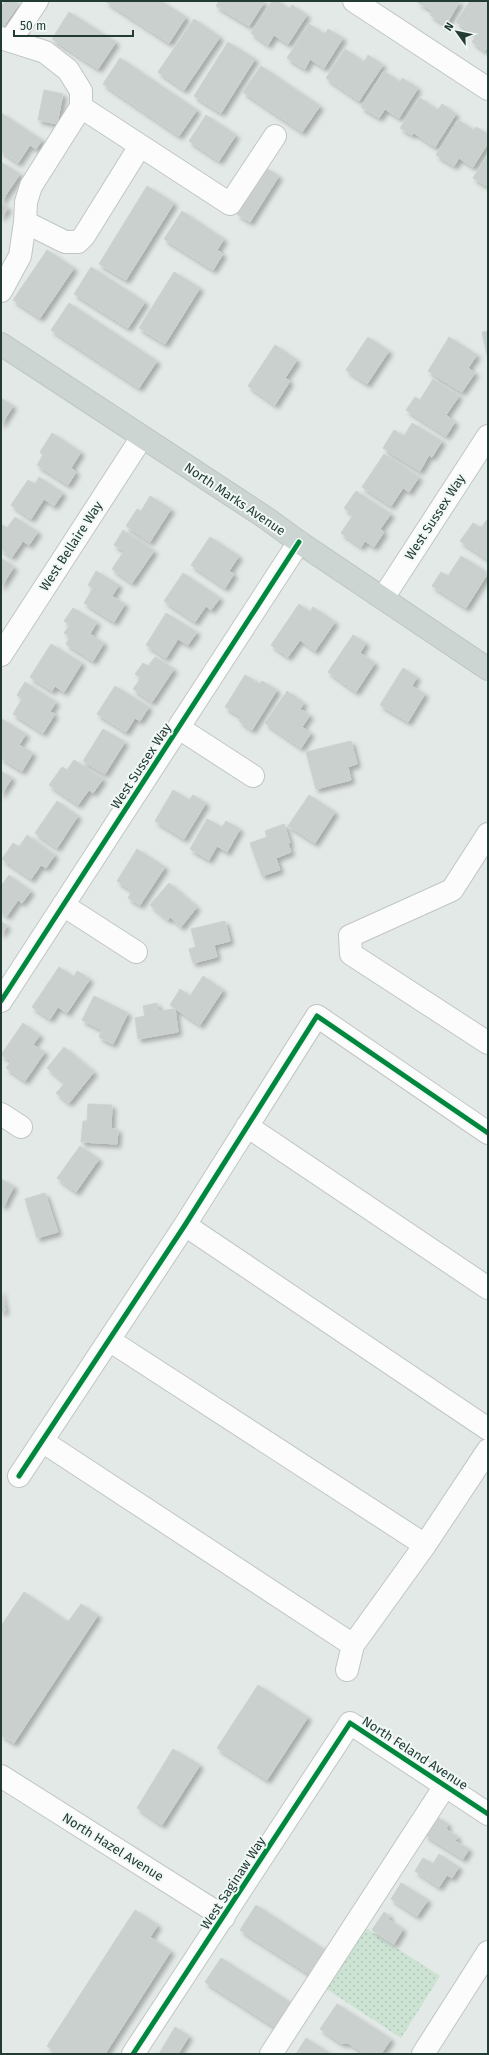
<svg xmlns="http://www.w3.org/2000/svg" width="489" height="2055" font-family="'Fira Sans',sans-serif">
	<defs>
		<pattern id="grass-dots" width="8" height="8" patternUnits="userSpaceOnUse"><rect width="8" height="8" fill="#cce2d3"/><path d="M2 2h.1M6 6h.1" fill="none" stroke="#afc3b6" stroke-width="1.8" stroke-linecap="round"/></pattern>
		<filter id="shadow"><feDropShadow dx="3.5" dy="3.5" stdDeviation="2" flood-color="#0004"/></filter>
	</defs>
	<rect width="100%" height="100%" fill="#e3e9e6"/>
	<path fill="url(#grass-dots)" d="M364,1927L440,1976L401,2038L325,1988Z"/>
	<path fill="#cad0ce" stroke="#ccd2cf" filter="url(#shadow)" d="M5,1H15L19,4L3,27L1,26V7Z
		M105,1H161L186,17L169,43Z
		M219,1H265L249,26L216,6Z
		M272,1H278L289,9L292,5L307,15L288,44L274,35L268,45L251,33Z
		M460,1L446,25L430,15L433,11L417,2Z
		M470,1H486L484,4L488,7V46L485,51L472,42L476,35L456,22Z
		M69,12L116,42L98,69L52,39Z
		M194,19L220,37L184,90L158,72Z
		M309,24L325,34L328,29L343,38L324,68L310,59L305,69L287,58Z
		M228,42L255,59L221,113L194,96Z
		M345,49L364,62L368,55L383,65L359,101L326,78Z
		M120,58L197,110L179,136L103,84Z
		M261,66L320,106L302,132L243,92Z
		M384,71L400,82L402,78L418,88L399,118L385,109L379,118L361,107Z
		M44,90L63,94L57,124L38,120Z
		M420,98L438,110L442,104L456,114L435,147L414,133L412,135L400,128Z
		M1,113L42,140L36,149L30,145L18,163L1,151Z
		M206,115L236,135L219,161L189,141Z
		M458,120L474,130L476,127L488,134V143L473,167L459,158L454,166L436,155Z
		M488,155V187L473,178Z
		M1,162L20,174L1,202Z
		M266,168L279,176L250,222L237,214Z
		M147,186L174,203L126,280L99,264Z
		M1,203L8,208L1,218Z
		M182,211L224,239L217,250L223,254L213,270L164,239Z
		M47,250L74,268L40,318L13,300Z
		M91,267L145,302L128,328L74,294Z
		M174,272L200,288L165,344L139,328Z
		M69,303L157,361L139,388L51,330Z
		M488,331V358L482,332Z
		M368,337L389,351L367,384L346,370Z
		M449,337L477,355L468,368L475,373L462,392L428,371Z
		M275,345L297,360L285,378L290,381L275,405L248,386Z
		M433,379L459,396L446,415L455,422L446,436L406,410L415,397L420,400Z
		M1,398L13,406L1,425Z
		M412,423L442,441L432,457L429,455L420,471L383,448L394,430L404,436Z
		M52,433L81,452L71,468L76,472L68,485L37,465L43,455L40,452Z
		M384,454L419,477L409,492L403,488L391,506L362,487Z
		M39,477L63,493L54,506L44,499L31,519L11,505L28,480L35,484Z
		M356,491L391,514L380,529L384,532L374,547L365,541L361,547L341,533L353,515L344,508Z
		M150,496L171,509L150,542L126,526L137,509L141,511Z
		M15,517L38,532L29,545L23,541L12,557L1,549V524L7,528Z
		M488,518V559H487L460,541L473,523L481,528Z
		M123,530L154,551L132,583L112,569L124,551L114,545Z
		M210,537L239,556L229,571L234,574L225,588L191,565Z
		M461,556L488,573L466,608L432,586L441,572L448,576Z
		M1,558L14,567L1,587Z
		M96,571L119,585L112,596L125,604L114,622L84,603L93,588L88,585Z
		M183,573L220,598L211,610L206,606L195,622L164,601Z
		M299,604L310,612L313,607L335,622L315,651L300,640L288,657L271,645Z
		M73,608L97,622L90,634L104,643L93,661L66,644L70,637L64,633L70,625L64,621Z
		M166,613L197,632L188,645L178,639L166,658L146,645Z
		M353,635L366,643L360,653L375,663L356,692L328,672Z
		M51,644L82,663L64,692L55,686L52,691L30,677Z
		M155,657L174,669L152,702L133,689L141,678L135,674L143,663L148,666Z
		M403,668L417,677L412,686L425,694L408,722L380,705Z
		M245,675L260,684L262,681L277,690L252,730L239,721L241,717L225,707Z
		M25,682L56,702L50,712L55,714L43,733L13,714L22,699L17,695Z
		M115,686L149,707L140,721L135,718L126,732L97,714Z
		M287,691L304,703L300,709L310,715L302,727L311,733L301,748L265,723Z
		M2,719L26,734L19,745L33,753L22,771L1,758Z
		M103,729L125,742L105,774L83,761Z
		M351,741L357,764L348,767L351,780L316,789L306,752Z
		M74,760L103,779L93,793L89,790L78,805L49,785L62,767L67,770Z
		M1,771L12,778L1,795Z
		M173,790L189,800L193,795L206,803L184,839L155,821Z
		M309,795L335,812L315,843L288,826Z
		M57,801L78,816L57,848L35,833Z
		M207,819L222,827L226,821L240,829L227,852L217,846L209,860L190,849Z
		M284,824L290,843L288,844L291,852L276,858L280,870L262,876L250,843L267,837L265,831Z
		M27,835L55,855L46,868L41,865L31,879L2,859L13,843L19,847Z
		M137,849L165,867L140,905L128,898L132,891L117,881Z
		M9,875L31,891L22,903L18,900L7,916L1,912V886Z
		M169,883L197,907L181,927L170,917L168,920L150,905Z
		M1,921L7,926L1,935Z
		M225,921L230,941L214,945L217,957L193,963L189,949L196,947L191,929Z
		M59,967L74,977L77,971L90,979L67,1013L58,1007L50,1019L32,1007Z
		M203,976L223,990L200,1025L170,1005L180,989L190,996Z
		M94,996L128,1013L113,1044L99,1037L102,1030L82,1020Z
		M157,1003L159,1011L175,1009L178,1032L138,1039L135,1018L145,1016L143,1006Z
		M23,1023L40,1035L33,1045L45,1052L25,1081L6,1068L11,1061L1,1055Z
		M64,1047L94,1072L69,1103L56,1093L65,1083L47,1068Z
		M88,1104L112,1105L111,1129H118L117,1144L81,1142L83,1121H87Z
		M80,1146L99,1159L76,1192L57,1178Z
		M1,1179L14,1186L4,1206L1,1205Z
		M45,1193L58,1232L37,1238L25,1199Z
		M1,1290L5,1311L1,1312Z
		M24,1592L68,1622L81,1604L98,1615L14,1743L1,1735V1626Z
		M258,1685L308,1717L267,1780L217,1748Z
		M173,1749L200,1765L162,1825L137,1808Z
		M437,1817L448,1824L446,1829L458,1837L455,1841L469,1849L463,1859L425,1835Z
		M439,1854L459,1867L452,1878L447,1875L439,1887L415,1871L423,1858L433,1864Z
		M401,1883L428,1900L417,1916L391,1899Z
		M256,1905L328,1952L312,1976L240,1930Z
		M135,1910L158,1925L150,1937L171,1951L105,2054H58L47,2046Z
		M384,1912L390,1916L388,1919L403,1929L394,1944L372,1930Z
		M221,1958L293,2004L276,2028L205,1982Z
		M337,2004L391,2039L381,2054H365L348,2043H341L320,2029Z
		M175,2027L189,2036L178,2054H159Z
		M306,2038L331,2054H296Z"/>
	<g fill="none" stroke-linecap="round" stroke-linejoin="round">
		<defs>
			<path id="minor" d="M354,1L488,89
				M1,38L45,52L68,70L81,91V107L31,186L26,202L25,222L20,256L1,291
				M10,41L37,1
				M81,107L230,204L275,136
				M25,222L65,242H78L84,236L140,146
				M383,598L488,436
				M1,655L142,437
				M179,728L253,776
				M488,834L452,890L350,936L351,954L488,1043
				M63,905L136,952
				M1,1001L299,542
				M1,1114L21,1127
				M247,1126L488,1288
				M185,1225L488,1429
				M109,1340L425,1545
				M42,1441L353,1645
				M19,1476L185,1225L317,1016L488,1133
				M347,1670L353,1645L425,1545L488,1450
				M1,1776L224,1917
				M133,2054L350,1723L488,1814
				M271,2054L445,1786
				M423,2054L488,1952"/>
			<path id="major" d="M1,344L266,518L299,542L488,669"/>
		</defs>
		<use href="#minor" stroke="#c0c6c3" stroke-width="24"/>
		<use href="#major" stroke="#bcc5c2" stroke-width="24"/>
		<use href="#minor" stroke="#fbfcfb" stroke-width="22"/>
		<use href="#major" stroke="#cdd5d2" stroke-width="22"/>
		<defs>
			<path id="cycleway" d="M1,1001L299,542
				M19,1476L185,1225L317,1016L488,1133
				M133,2054L350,1723L488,1814"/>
		</defs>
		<use href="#cycleway" stroke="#f1f8f5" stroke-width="8"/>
		<use href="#cycleway" stroke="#00873e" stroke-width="5"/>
	</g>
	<g text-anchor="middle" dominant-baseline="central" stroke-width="4" stroke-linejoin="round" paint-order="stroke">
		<g font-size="13" fill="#223b35" stroke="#f1f8f5">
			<text transform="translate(235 499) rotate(34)">North Marks Avenue</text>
			<text transform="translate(435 517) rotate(-57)">West Sussex Way</text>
			<text transform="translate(71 546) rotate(-57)">West Bellaire Way</text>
			<text transform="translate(141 766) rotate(-57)">West Sussex Way</text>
			<text transform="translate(415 1753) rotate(33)">North Feland Avenue</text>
			<text transform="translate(113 1847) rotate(32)">North Hazel Avenue</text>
			<text transform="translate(233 1883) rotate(-57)">West Saginaw Way</text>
		</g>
	</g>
	<rect width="489" height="2055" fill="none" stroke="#223b35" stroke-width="4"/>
	<g transform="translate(457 32) rotate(303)" stroke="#f1f8f5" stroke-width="3" paint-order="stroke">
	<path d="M0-3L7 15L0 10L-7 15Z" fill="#223b35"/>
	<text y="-6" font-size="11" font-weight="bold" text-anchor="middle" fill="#223b35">N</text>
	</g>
	<path d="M14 30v6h119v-6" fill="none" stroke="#223b35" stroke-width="2"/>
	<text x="20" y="30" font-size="12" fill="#223b35" stroke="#f1f8f5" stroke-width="3" paint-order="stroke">50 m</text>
</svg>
